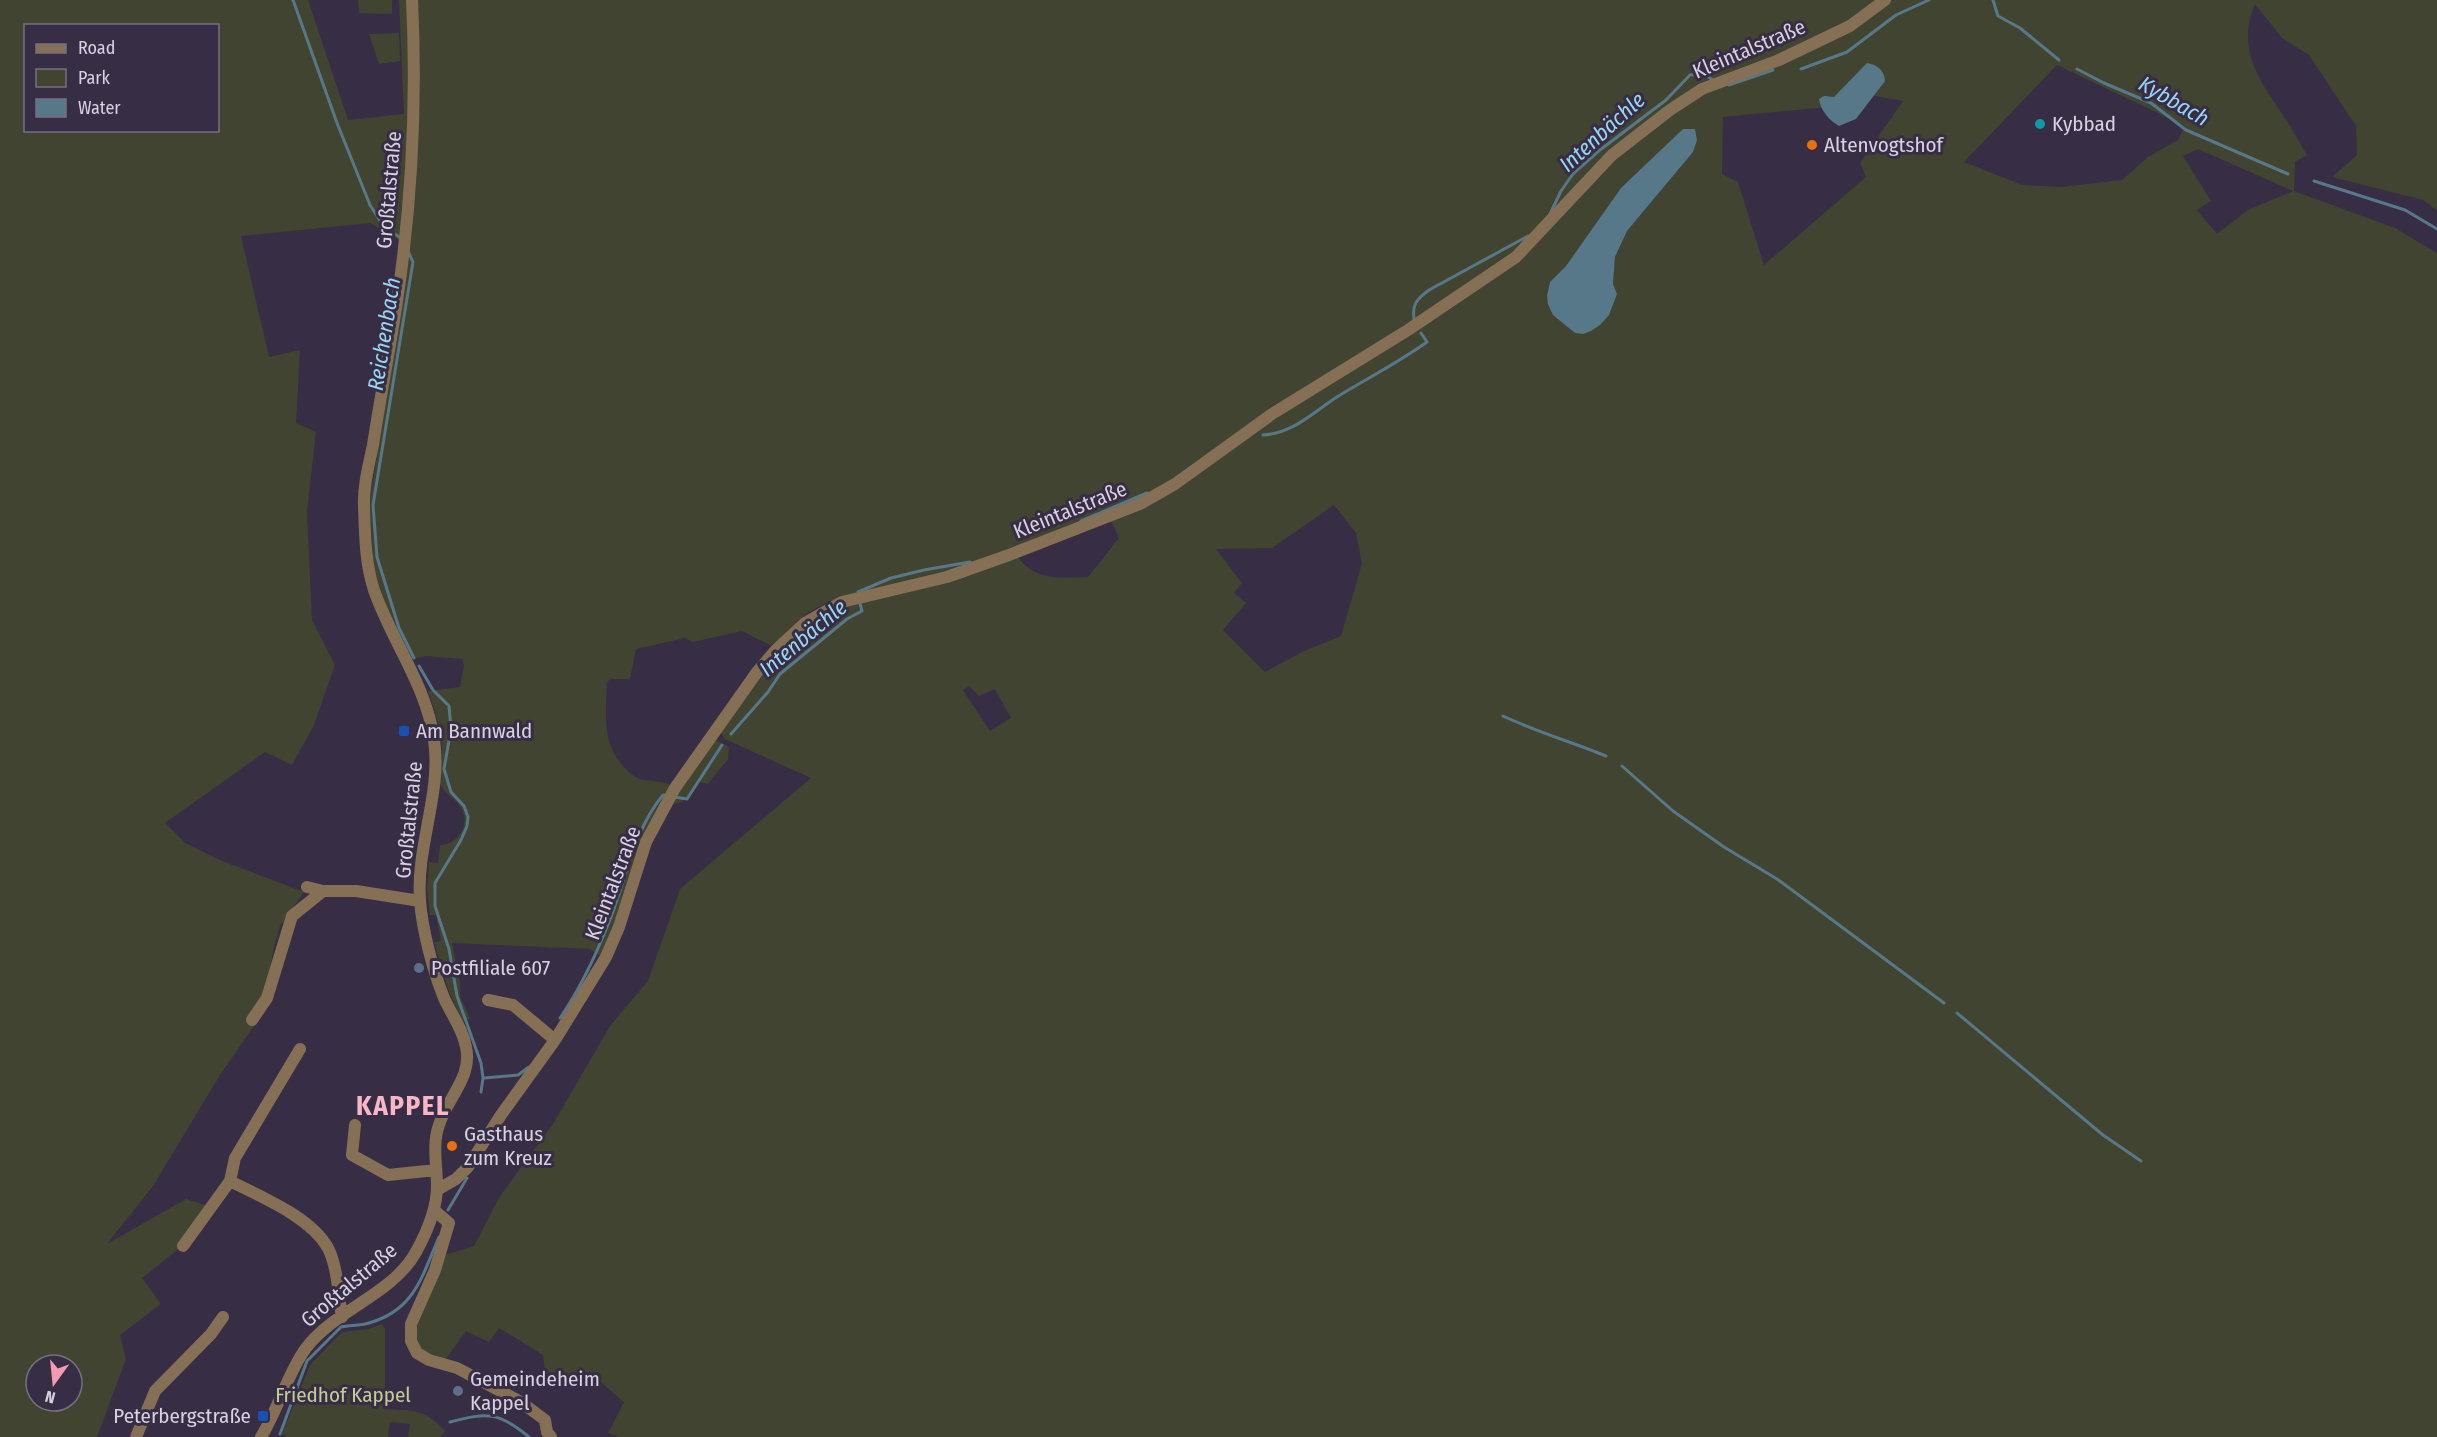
<svg xmlns="http://www.w3.org/2000/svg" width="2437" height="1437" font-family="'Fira Sans Condensed',sans-serif">
	<rect width="100%" height="100%" fill="#372d45"/>
	<path fill="#414431" fill-rule="evenodd" d="M0,0H308L348,120L404,114L399,0H2437V210L2423,200L2332,177L2357,155L2356,126L2309,55L2282,38L2255,4C2236,48 2259,80 2283,115C2292,128 2299,142 2307,155L2295,162L2294,191L2395,228L2437,253V1437H619L608,1433L624,1402L597,1379L546,1381L543,1355L499,1328L489,1342L466,1331L446,1359L418,1349L413,1329L445,1255L474,1246L500,1196L553,1124L610,1026L648,981L680,889L811,778L725,739L720,732L758,676L777,657L794,652L821,628L822,622L832,614L843,608L862,603L841,597C826,603 811,609 799,620C789,628 782,639 770,645L742,631L693,642L685,638L636,649L630,679H610L607,683C606,713 601,744 625,768C629,772 634,777 640,779C651,782 662,780 672,786L602,957L590,949L452,943L460,983V997L470,1018L463,1022L449,992L434,942L441,941L436,915H430L427,889L429,862L438,863L440,845C458,845 471,824 461,808C456,798 444,795 440,783C437,772 443,758 442,746C441,727 434,710 428,691L460,687L464,666L462,659L426,656L412,659L387,610L373,566L370,499L397,331L400,232L399,240L370,223L241,236L269,357L300,350L296,423L316,432L307,512L312,620L335,665L314,725L292,765L265,752L165,823L185,843L222,861L304,892L280,926L273,951L269,979L256,1023L220,1075L153,1186L107,1244L186,1199L205,1205L181,1247L142,1278L161,1304L120,1335L126,1359L97,1437H0ZM26,26H218V130H26ZM2057,65L2185,126L2178,140L2148,157L2122,180L2061,187L2022,185L1964,162ZM1857,93L1903,101L1860,163L1866,177L1764,265L1738,182L1722,174L1723,117L1818,108ZM2198,149L2293,191L2248,210L2217,234L2197,210L2211,201L2183,156ZM1693,152L1627,231L1615,257L1613,284L1617,294L1575,333L1563,321L1550,282L1566,266L1621,188ZM1334,505L1356,533L1362,563L1341,636L1304,651L1265,672L1223,630L1246,603L1234,593L1242,583L1216,549L1272,548ZM1111,521L1119,538L1088,577C1056,578 1031,582 1013,549ZM969,686L979,696L995,689L1011,718L990,731L963,690ZM36,1365H72V1401H36Z
		M358,0H392V14L359,13Z
		M399,33L400,61L379,64L369,34Z
		M714,739L729,747L728,759L708,784L699,782C692,793 686,803 673,804L680,790Z
		M382,1324L385,1328V1409C414,1411 424,1408 445,1431L440,1437H408L410,1424L390,1422L388,1437H287L282,1434L310,1365L342,1332L368,1329Z"/>
	<path fill="#577888" d="M1867,63C1878,65 1884,70 1885,81L1856,119L1839,126C1830,121 1820,110 1819,99L1824,96L1834,97Z
		M1683,129H1695L1697,140L1693,152L1627,231L1615,257L1613,284L1617,294L1609,315L1600,325L1591,331L1583,334L1575,333L1553,315L1548,304L1547,296L1550,282L1566,266L1621,188Z"/>
	<g fill="none" stroke-linecap="round" stroke-linejoin="round">
		<path stroke="#577888" stroke-width="3" d="M293,0L337,123L370,205L384,227L401,238
			M1993,0L1998,16L2020,28L2059,60
			M1801,69L1847,52L1896,15L1929,0
			M2077,69L2104,83L2151,103L2186,130L2288,174
			M1729,85L1773,70
			M2314,181L2405,210L2437,229
			M1550,214L1561,191L1573,174L1600,150L1666,100L1690,75L1704,74L1713,80
			M408,251L413,262L373,505L377,557L399,628L414,658
			M1414,319C1412,304 1417,299 1429,290L1528,236
			M1263,435C1295,433 1314,411 1340,395C1370,377 1399,362 1427,342L1421,333
			M1081,521L1147,493
			M858,592L891,578L924,570L970,562
			M419,666L433,690L449,706L451,729L444,769L451,792L464,806L468,817L467,826L461,840L435,883V906L449,949L457,996L481,1063L483,1078L481,1092
			M1503,716C1537,732 1572,742 1606,756
			M731,734L768,692L780,674L847,619L862,611L859,600
			M1622,766L1673,811L1724,847L1777,879L1944,1003
			M675,797L687,799L722,745
			M1957,1013L2103,1135L2141,1161
			M560,1018C580,989 596,955 609,922C626,880 633,831 663,795L668,796
			M484,1078L518,1075L529,1067
			M448,1210L467,1178
			M450,1422C488,1412 499,1412 529,1437
			M280,1434L307,1361L341,1327C350,1325 360,1326 369,1323C415,1310 422,1276 439,1237"/>
		<path stroke="#857055" stroke-width="12" d="M307,887L323,891H356L420,901
			M488,1000L513,1005L555,1040
			M252,1020L267,998L292,916L323,891
			M355,1125L352,1155L388,1175L436,1170
			M230,1181C261,1197 311,1217 328,1248C338,1268 338,1295 342,1317
			M437,1190L456,1179L468,1167L501,1115L555,1040L606,957L619,927L646,842L675,788L757,672L776,650L805,623L842,602L947,577L1009,555L1140,504L1175,484L1272,414L1408,330L1516,257L1612,155L1670,110L1702,89L1779,60L1850,26L1885,0
			M434,1210L449,1223L435,1270L411,1324V1341L417,1353L429,1360L457,1368L521,1402L545,1420L547,1432L551,1437
			M183,1246L230,1181L235,1158L300,1049
			M136,1437L155,1391L211,1334L223,1317
			M261,1437C278,1410 288,1372 306,1348C336,1309 392,1295 416,1252C427,1232 437,1208 437,1186C437,1166 432,1144 439,1125C447,1098 473,1077 466,1047C463,1029 451,1014 444,998C433,971 422,929 420,900C416,846 442,793 434,740C427,686 391,640 374,590C365,563 365,534 364,506C363,486 369,464 373,445C380,399 389,353 396,308C412,205 417,103 412,0"/>
	</g>
	<circle fill="#0f9aa8" stroke="#372d45" stroke-width="2" cx="2040" cy="124" r="6"/>
	<g fill="#e8710a" stroke="#372d45" stroke-width="2">
		<circle cx="1812" cy="145" r="6"/>
		<circle cx="452" cy="1146" r="6"/>
	</g>
	<g fill="#1a4fb4" stroke="#372d45" stroke-width="2">
		<rect x="398" y="725" width="12" height="12" rx="3"/>
		<rect x="257" y="1410" width="12" height="12" rx="3"/>
	</g>
	<g fill="#5c6f8a" stroke="#372d45" stroke-width="2">
		<circle cx="419" cy="968" r="6"/>
		<circle cx="458" cy="1391" r="6"/>
	</g>
	<g text-anchor="middle" dominant-baseline="central" stroke-width="6" stroke-linejoin="round" paint-order="stroke">
		<g font-size="21" fill="#d7d1e1" stroke="#372d45">
			<text transform="translate(1749 49) rotate(-23)">Kleintalstraße</text>
			<text transform="translate(389 190) rotate(-85)">Großtalstraße</text>
			<text transform="translate(1070 510) rotate(-22)">Kleintalstraße</text>
			<text transform="translate(409 820) rotate(-84)">Großtalstraße</text>
			<text transform="translate(613 883) rotate(-69)">Kleintalstraße</text>
			<text transform="translate(349 1285) rotate(-40)">Großtalstraße</text>
		</g>
		<g font-size="21" fill="#d7d1e1" stroke="#372d45" text-anchor="start">
			<text x="2052" y="124">Kybbad</text>
			<text x="1824" y="145">Altenvogtshof</text>
			<text x="416" y="731">Am Bannwald</text>
			<text x="431" y="968">Postfiliale 607</text>
			<text x="464" y="1134">Gasthaus<tspan x="464" dy="24">zum Kreuz</tspan></text>
			<text x="470" y="1379">Gemeindeheim<tspan x="470" dy="24">Kappel</tspan></text>
			<text x="251" y="1416" text-anchor="end">Peterbergstraße</text>
		</g>
		<g font-size="21" fill="#c3ce96" stroke="#372d45">
			<text x="343" y="1395">Friedhof Kappel</text>
		</g>
		<g font-size="22" font-style="italic" fill="#98d6f4" stroke="#372d45">
			<text transform="translate(2174 101) rotate(30)">Kybbach</text>
			<text transform="translate(1602 132) rotate(-42)">Intenbächle</text>
			<text transform="translate(384 334) rotate(-81)">Reichenbach</text>
			<text transform="translate(803 638) rotate(-40)">Intenbächle</text>
		</g>
		<g font-size="27" font-weight="bold" letter-spacing="1.5" fill="#f8b6c7" stroke="#372d45">
			<text x="403" y="1106">KAPPEL</text>
		</g>
	</g>
	<rect x="24" y="24" width="195" height="108" fill="#372d45" stroke="#776f83" stroke-width="1.5"/>
	<rect x="36" y="44" width="30" height="9" fill="#857055" stroke="#776f83" stroke-width="1.5"/>
	<text x="78" y="54" font-size="18" fill="#d7d1e1">Road</text>
	<rect x="36" y="69" width="30" height="18" fill="#414431" stroke="#776f83" stroke-width="1.5"/>
	<text x="78" y="84" font-size="18" fill="#d7d1e1">Park</text>
	<rect x="36" y="99" width="30" height="18" fill="#577888" stroke="#776f83" stroke-width="1.5"/>
	<text x="78" y="114" font-size="18" fill="#d7d1e1">Water</text>
	<g transform="translate(54 1383) rotate(195)"><circle r="28" fill="#372d45" stroke="#776f83" stroke-width="1.5"/>
	<path d="M0-4.5L10 22L0 15L-10 22Z" fill="#f19ab1"/>
	<text y="-9" font-size="16" font-weight="bold" text-anchor="middle" fill="#d7d1e1">N</text>
	</g>
</svg>
